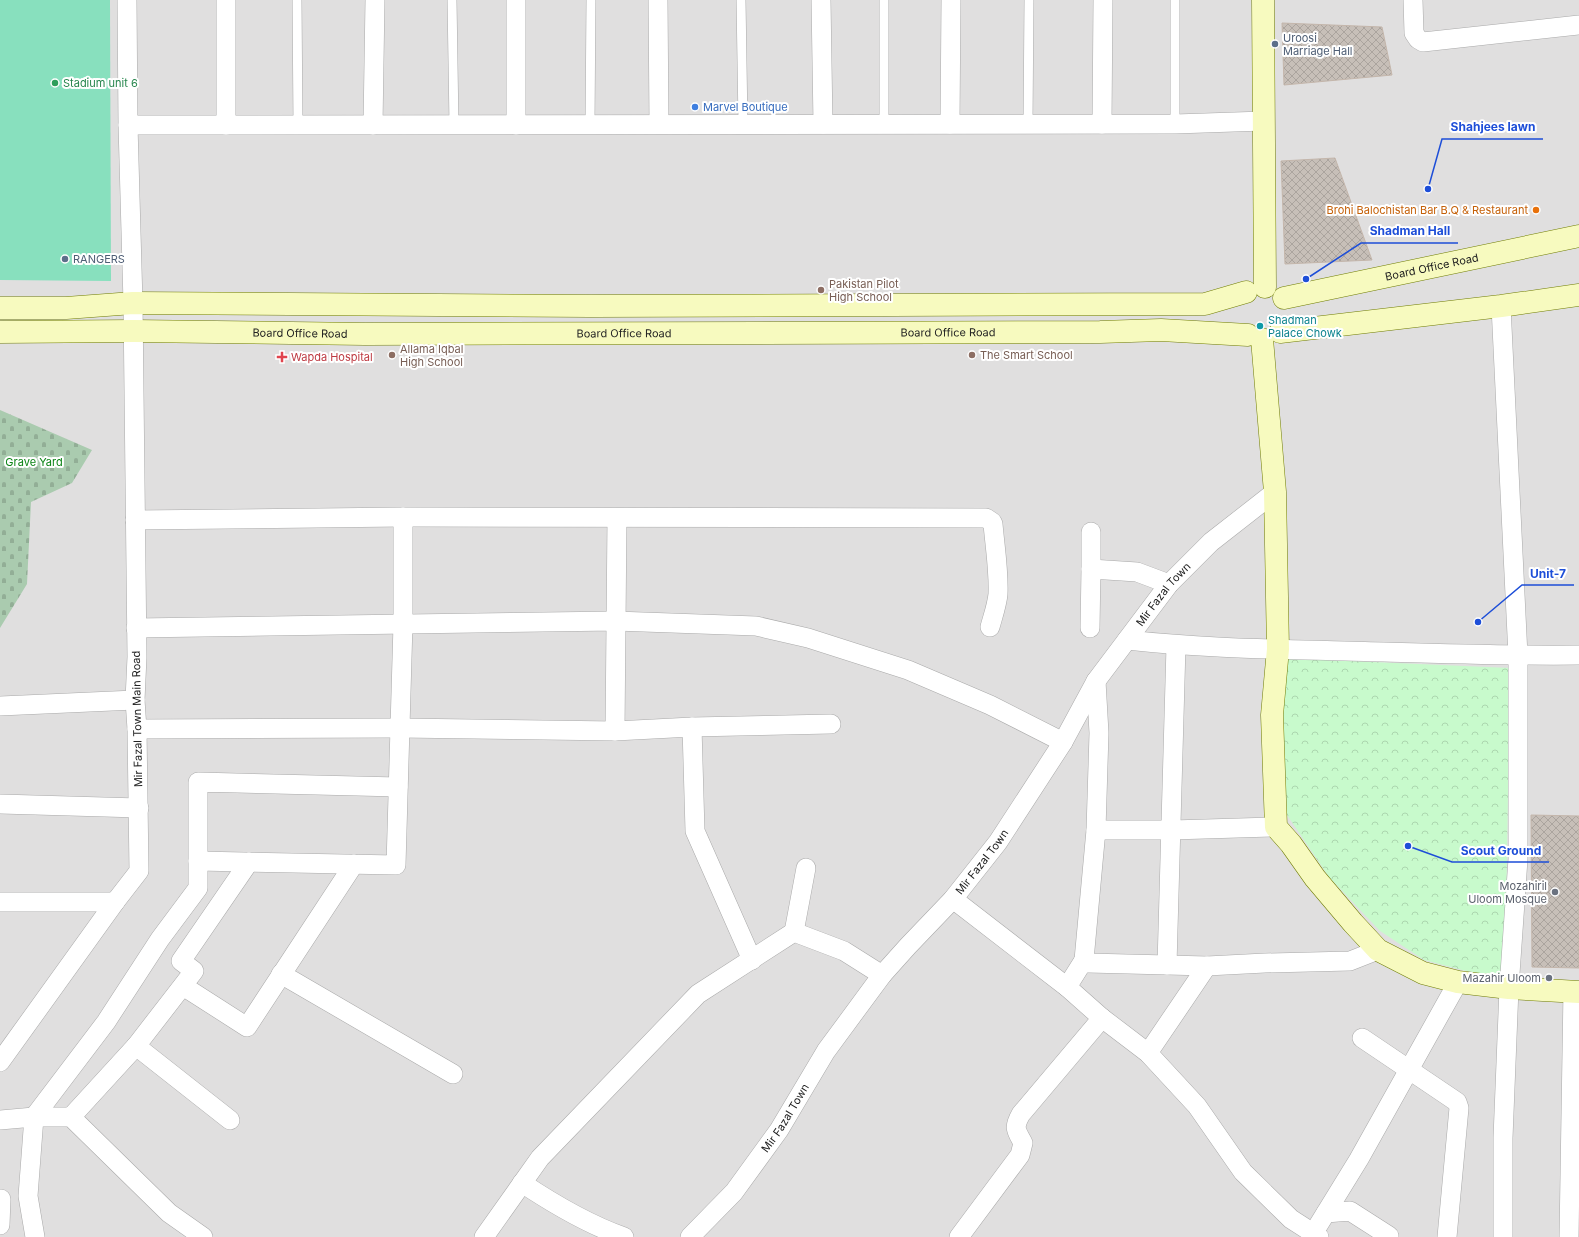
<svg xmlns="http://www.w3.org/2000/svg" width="1579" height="1237" font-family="Inter,sans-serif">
	<defs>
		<pattern id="cemetery-stones" width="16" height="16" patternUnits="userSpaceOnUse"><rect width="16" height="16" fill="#aacbaf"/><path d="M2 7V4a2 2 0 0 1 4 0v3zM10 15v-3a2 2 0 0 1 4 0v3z" fill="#92ae96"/></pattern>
		<pattern id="park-crowns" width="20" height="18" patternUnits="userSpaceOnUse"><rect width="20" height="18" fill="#c8facc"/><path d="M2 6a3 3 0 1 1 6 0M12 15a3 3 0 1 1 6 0" fill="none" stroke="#acd6af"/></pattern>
		<pattern id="building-cross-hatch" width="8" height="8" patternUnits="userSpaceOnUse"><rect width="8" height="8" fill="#c7bfb8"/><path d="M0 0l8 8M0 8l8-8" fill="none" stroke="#aba49e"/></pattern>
	</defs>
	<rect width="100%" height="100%" fill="#f2efe9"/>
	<path fill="#e0dfdf" d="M0,0H1579V1237H0Z"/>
	<path fill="url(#cemetery-stones)" d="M0,410L92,450L72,483L31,502L27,584L0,628Z"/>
	<path fill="url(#park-crowns)" d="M1281,658L1510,668L1505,978L1462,970L1424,960L1380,931L1329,877L1287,815Z"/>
	<path fill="#88e0be" d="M0,0H110L111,281L0,280Z"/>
	<path fill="url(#building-cross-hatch)" stroke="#c4b6ab" d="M1282,23L1382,27L1392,75L1284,85Z
		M1335,158L1372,260L1285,264L1281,161Z
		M1531,815L1579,816V968L1532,967Z"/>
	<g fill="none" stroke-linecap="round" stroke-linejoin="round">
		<defs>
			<path id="lane" d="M297,0L298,125
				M452,0L454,125
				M741,0L743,124
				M884,0V124
				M1175,0V124
				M590,124L591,0
				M1028,124L1029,0"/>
			<g id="street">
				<path d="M226,0V125"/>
				<path d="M516,0V125"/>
				<path d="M658,0L659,124"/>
				<path d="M821,0L823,124"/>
				<path d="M1413,0L1414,33L1418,39L1423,42L1579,25"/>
				<path d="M950,124L951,0"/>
				<path d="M1102,124L1103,0"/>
				<path d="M128,125L1175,124L1264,121"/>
				<path d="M373,125L375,0"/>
				<path d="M1501,306L1518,656V859L1509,988L1503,1138V1237"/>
				<path d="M617,518L615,731L692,727L695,831L752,960"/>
				<path d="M135,520L403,517L986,518L992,522L993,524C995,547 999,571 998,594C997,605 993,616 990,627"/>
				<path d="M1091,532V569"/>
				<path d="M136,628L615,621L756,626L808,638L908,670L990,705L1063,742"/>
				<path d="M1090,628L1091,569L1137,572L1169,584"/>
				<path d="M1127,640C1199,648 1272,649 1345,651C1423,653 1501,656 1579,655"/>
				<path d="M1096,681L1099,733L1096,830L1084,960L1088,963L1207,966L1265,963L1350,961L1378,950"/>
				<path d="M0,706L135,700"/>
				<path d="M692,727L831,724"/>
				<path d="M137,729L400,728L615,731"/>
				<path d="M0,804L139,808"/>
				<path d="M1096,830H1172L1276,827"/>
				<path d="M198,861L396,865L403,624V517"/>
				<path d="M953,899L1067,987L1102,1018L1148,1053L1197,1106L1243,1172L1291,1219L1319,1237"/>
				<path d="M0,902H115"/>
				<path d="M794,932L806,868"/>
				<path d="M1167,965L1176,646"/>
				<path d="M281,974L453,1074"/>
				<path d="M183,986L247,1027L354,864"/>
				<path d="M1067,987L1084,960"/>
				<path d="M1362,1038L1457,1102L1459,1108L1447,1237"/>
				<path d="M136,1046L230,1120"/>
				<path d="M1148,1053L1207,966"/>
				<path d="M0,1062L115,902L139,871L137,729L135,700L137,657L133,303L128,125L127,0"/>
				<path d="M71,1117L136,1046L194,971L181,961L249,862"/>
				<path d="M0,1120L34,1117H71L169,1213L203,1237"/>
				<path d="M522,1183C555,1205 587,1224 624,1237"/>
				<path d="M1326,1213L1350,1211L1389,1236"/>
				<path d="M0,1225L1,1199"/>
				<path d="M35,1237L28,1196L34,1117L106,1022L160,939L198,888V782L398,787"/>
				<path d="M484,1237L540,1158L698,994L794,932L844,951L882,975"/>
				<path id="s1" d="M690,1237L734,1192L779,1130L826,1051L882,975L908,946L953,899L998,842L1063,742L1096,681L1169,584L1211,542L1275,492"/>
				<path d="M959,1237L1020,1155L1023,1143C1016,1130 1013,1128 1021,1114L1102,1018"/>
				<path d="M1311,1237L1359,1159L1458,982"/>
				<path d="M1569,1237L1573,991"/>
			</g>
			<g id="secondary">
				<path d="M1263,0L1265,287"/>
				<path id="s2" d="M1284,298L1579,236"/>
				<path d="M0,308H66L133,303L591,306L1205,304L1246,292"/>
				<path id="s3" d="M0,332L134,331L365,334L1100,332L1161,330L1248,335"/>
				<path d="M1280,332L1501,306L1579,295"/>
				<path d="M1262,339L1275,492L1278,649L1272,715L1276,827L1291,844L1315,878L1353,923L1378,950L1423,973L1458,982L1509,988L1579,992"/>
			</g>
		</defs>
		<use href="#lane" stroke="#a9a9a9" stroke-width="10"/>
		<use href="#street" stroke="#a9a9a9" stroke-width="20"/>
		<use href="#secondary" stroke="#707d05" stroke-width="23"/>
		<use href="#lane" stroke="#fff" stroke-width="9"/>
		<use href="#street" stroke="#fff" stroke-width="19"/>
		<use href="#secondary" stroke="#f7fabf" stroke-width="22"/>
	</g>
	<g fill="#5c6f8a" stroke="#fff" stroke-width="1.5">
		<circle cx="1275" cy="44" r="4"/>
		<circle cx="65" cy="259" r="4"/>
	</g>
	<circle fill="#2e9e5b" stroke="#fff" stroke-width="1.5" cx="55" cy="83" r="4"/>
	<circle fill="#3f7fe0" stroke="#fff" stroke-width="1.5" cx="695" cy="107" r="4"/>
	<circle fill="#e8710a" stroke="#fff" stroke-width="1.5" cx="1536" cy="210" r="4"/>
	<g fill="#8d6e63" stroke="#fff" stroke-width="1.5">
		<circle cx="821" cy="290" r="4"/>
		<circle cx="392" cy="355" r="4"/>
		<circle cx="972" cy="355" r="4"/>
	</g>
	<circle fill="#0f9aa8" stroke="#fff" stroke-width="1.5" cx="1260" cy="326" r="4"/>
	<path fill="#e0444e" stroke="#fff" stroke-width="1.5" d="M280 351h4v4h4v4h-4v4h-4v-4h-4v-4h4z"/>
	<g fill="#6b7280" stroke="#fff" stroke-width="1.5">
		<circle cx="1555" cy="892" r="4"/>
		<circle cx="1549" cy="978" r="4"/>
	</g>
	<g text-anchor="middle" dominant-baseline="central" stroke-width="4" stroke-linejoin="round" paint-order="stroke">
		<g font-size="11" fill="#4e5e75" stroke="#fff" text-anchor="start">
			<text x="1283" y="38">Uroosi<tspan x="1283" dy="13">Marriage Hall</tspan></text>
			<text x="73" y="259">RANGERS</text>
		</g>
		<g font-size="11" fill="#27864d" stroke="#fff" text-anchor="start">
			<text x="63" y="83">Stadium unit 6</text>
		</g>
		<g font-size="11" fill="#366cbe" stroke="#fff" text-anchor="start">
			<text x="703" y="107">Marvel Boutique</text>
		</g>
		<g font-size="11" fill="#c56008" stroke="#fff" text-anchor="end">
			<text x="1528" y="210">Brohi Balochistan Bar B.Q &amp; Restaurant</text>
		</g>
		<g font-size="11" fill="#222" stroke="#fff">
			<text stroke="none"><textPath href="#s2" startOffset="151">Board Office Road</textPath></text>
			<text stroke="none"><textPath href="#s3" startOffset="624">Board Office Road</textPath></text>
			<text stroke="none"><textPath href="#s3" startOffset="948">Board Office Road</textPath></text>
			<text stroke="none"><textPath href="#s3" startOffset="300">Board Office Road</textPath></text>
			<text stroke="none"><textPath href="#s1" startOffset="801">Mir Fazal Town</textPath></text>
			<text transform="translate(137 719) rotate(-91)">Mir Fazal Town Main Road</text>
			<text stroke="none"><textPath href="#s1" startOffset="477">Mir Fazal Town</textPath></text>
			<text stroke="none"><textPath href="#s1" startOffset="153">Mir Fazal Town</textPath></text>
		</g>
		<g font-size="11" fill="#785e54" stroke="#fff" text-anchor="start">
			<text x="829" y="284">Pakistan Pilot<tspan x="829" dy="13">High School</tspan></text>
			<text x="400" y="349">Allama Iqbal<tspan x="400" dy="13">High School</tspan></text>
			<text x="980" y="355">The Smart School</text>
		</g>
		<g font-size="11" fill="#0d838f" stroke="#fff" text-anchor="start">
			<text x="1268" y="320">Shadman<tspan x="1268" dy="13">Palace Chowk</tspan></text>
		</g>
		<g font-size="11" fill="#be3a42" stroke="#fff" text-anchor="start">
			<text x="291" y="357">Wapda Hospital</text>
		</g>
		<g font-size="11" fill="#0c8416" stroke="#fff">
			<text x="34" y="462">Grave Yard</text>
		</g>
		<g font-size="11" fill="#5b616d" stroke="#fff" text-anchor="end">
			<text x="1547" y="886">Mozahiril<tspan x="1547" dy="13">Uloom Mosque</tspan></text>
			<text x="1541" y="978">Mazahir Uloom</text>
		</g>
	</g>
	<path fill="none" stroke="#1d4ed8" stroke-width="1.5" d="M1428 189L1442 139H1543M1306 279L1361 243H1458M1478 622L1522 585H1574M1408 846L1452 862H1549"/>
	<g fill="#1d4ed8" stroke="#fff" stroke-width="1.5">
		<circle cx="1428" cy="189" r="4"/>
		<circle cx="1306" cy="279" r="4"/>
		<circle cx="1478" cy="622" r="4"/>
		<circle cx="1408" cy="846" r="4"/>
	</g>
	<g font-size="12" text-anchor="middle" font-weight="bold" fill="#1d4ed8" stroke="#fff" stroke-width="4" stroke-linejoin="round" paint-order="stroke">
		<text x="1493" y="131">Shahjees lawn</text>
		<text x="1410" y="235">Shadman Hall</text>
		<text x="1548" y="578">Unit-7</text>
		<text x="1501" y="855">Scout Ground</text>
	</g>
</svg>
